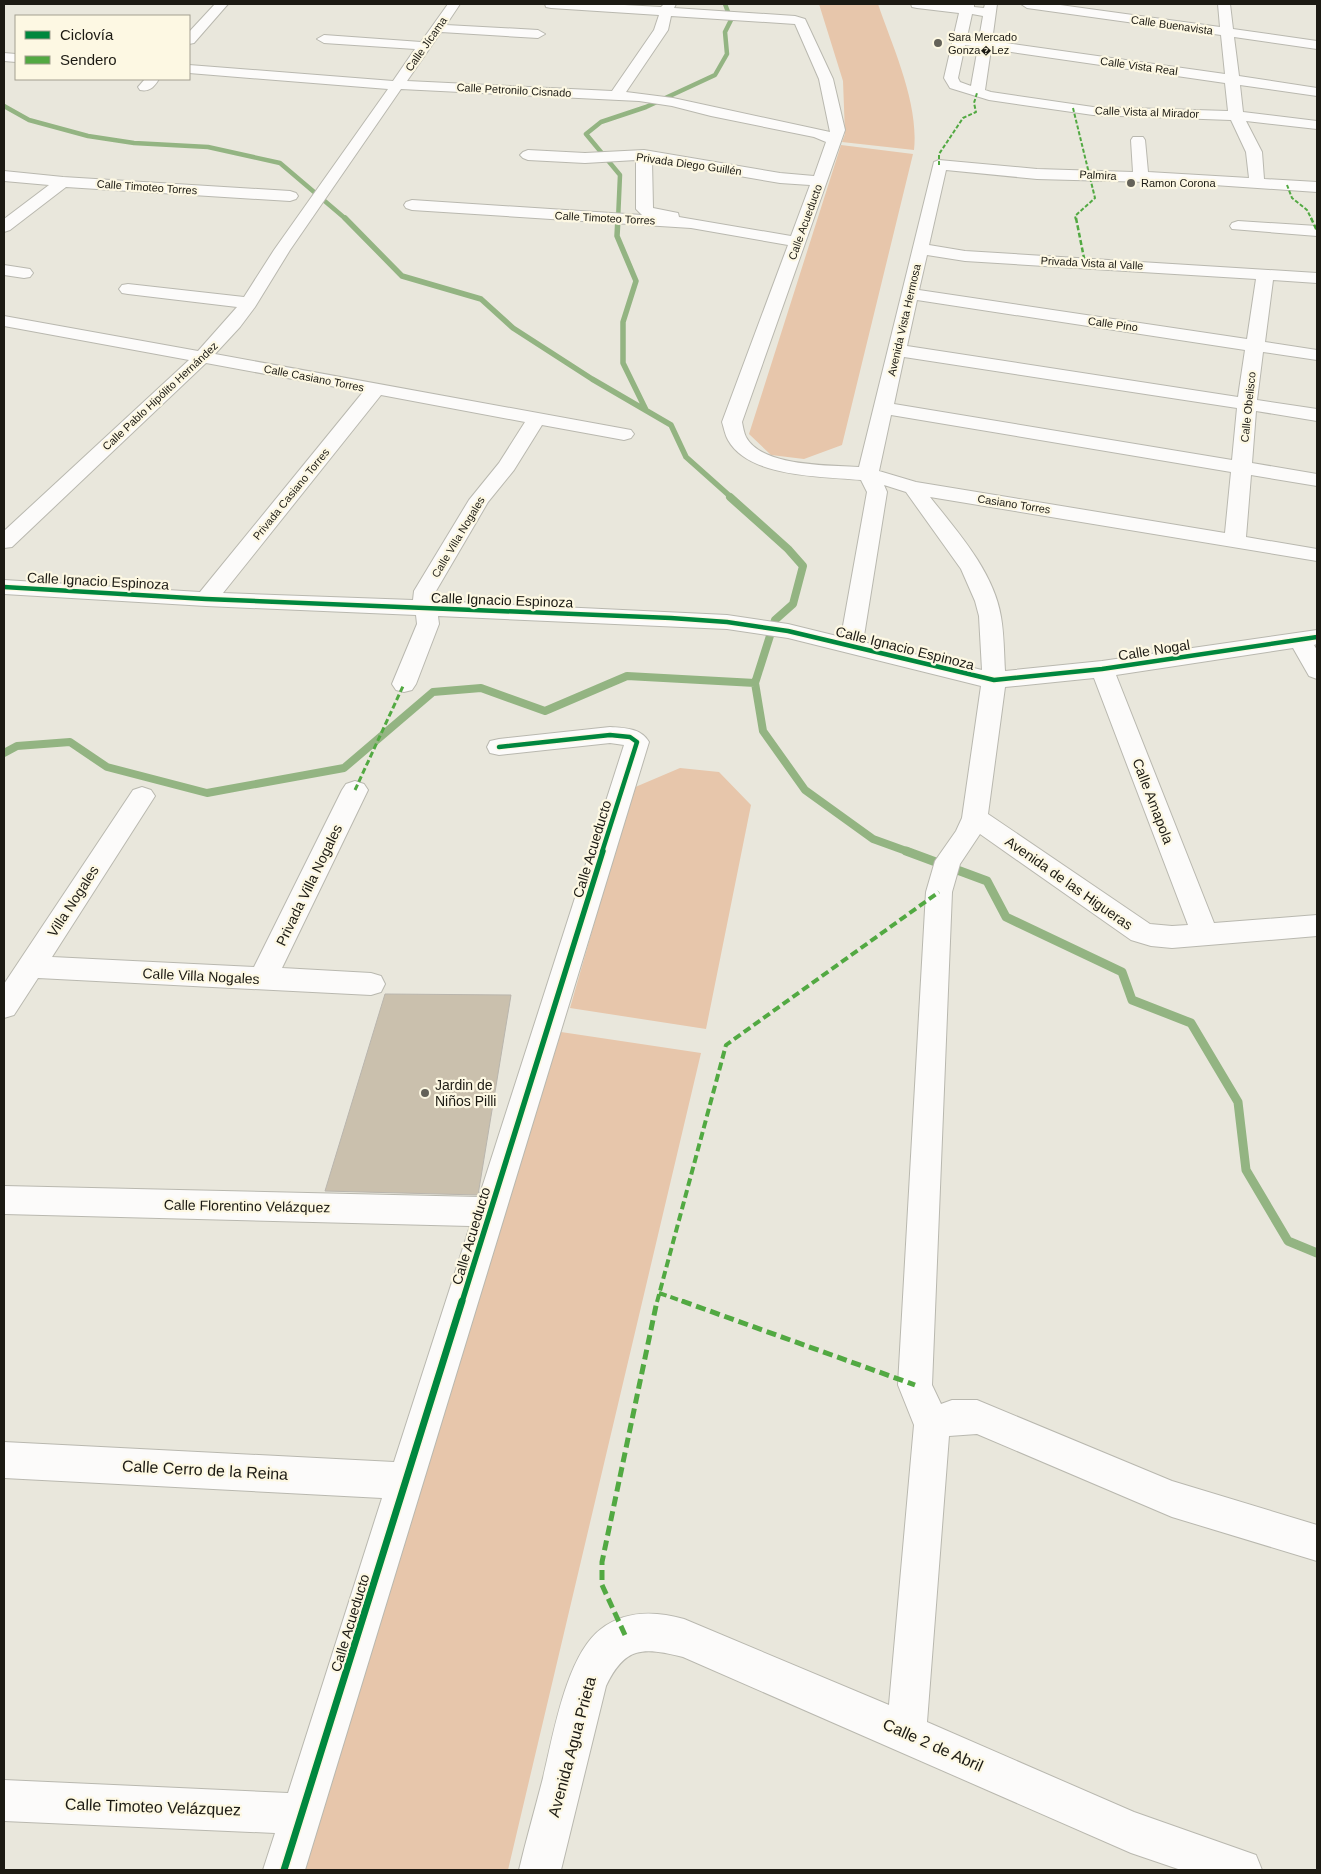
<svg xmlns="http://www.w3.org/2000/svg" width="1321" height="1874" font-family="Arial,sans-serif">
	<rect width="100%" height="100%" fill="#e9e7dc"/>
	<path fill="#e7c6ab" d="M819,4H878C893,48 919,103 914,150L842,142L845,134L843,81Z
		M841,145L913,154L842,445L804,459L771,455L749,434Z
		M680,768L719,772L751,805L706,1029L570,1008L633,788Z
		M561,1032L701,1053L508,1870H303Z"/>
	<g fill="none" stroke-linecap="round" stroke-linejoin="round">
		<path stroke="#93b482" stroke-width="4.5" d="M4,106L29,120L88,136L134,143L208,147L280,163L347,220
			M618,220L620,175L586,134L601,122L646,107L715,75L727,54L725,32L731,20L725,4"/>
		<path stroke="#93b482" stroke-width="5.5" d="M345,218L402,276L481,299L513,328L592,379L671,425L686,457L732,498
			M618,218L617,236L636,281L623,322V363L646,410"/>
		<path stroke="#93b482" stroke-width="8" d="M730,497L788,549L803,566L793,604L775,620L755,683L763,731L805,790L873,839L909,852
			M4,753L17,746L70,742L107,767L207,793L344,768L433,692L481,688L545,711L627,676L755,683"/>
		<path stroke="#93b482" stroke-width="9" d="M906,851L987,881L1006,917L1122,972L1132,1000L1191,1023L1238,1102L1246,1170L1288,1241L1317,1253"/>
	</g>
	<path fill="#cac0ad" stroke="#b9b5ad" d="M385,994L511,995L478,1195L325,1191Z"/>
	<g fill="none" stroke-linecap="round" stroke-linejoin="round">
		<defs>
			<path id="minor" d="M215,4H228L194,43L189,44V32Z
				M448,4H460L446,25L538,30L545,34L538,38L441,32L407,81L612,91L654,30L659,15L551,8L546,7L545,4H606L661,7L664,4H676L674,8L795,16L805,19L833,79L845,130L742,422C743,427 744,433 746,437C762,467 830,465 859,467L934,162L939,160L1037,169L1133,172L1131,140L1133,137H1143L1145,140L1148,172L1249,178L1246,152L1231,120L1093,115L989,100L950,88L944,78L959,13L917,8L912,7L911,4L961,5L962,4H974V7L984,8L985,4H997L992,41L1225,74L1221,35L1027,8L1021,4H1053L1220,27L1218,4H1230L1233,29L1317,41V49L1234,37L1239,76L1317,88V96L1240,85L1243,112L1317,121V129L1246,121L1262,152L1264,179L1317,182V192L1185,183L1037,179L946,170L929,245L965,251L1317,273V283L1273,280L1265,342L1317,350V360L1263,352L1257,400L1317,409V421L1256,411L1252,463L1317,474V486L1251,475L1246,537L1317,549V561L930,497C957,531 994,572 1001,617C1004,634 1004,653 1005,671L1102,661L1317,630V644L1314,645L1317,650V679L1309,676L1293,648L1116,675L1214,923L1317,915V936L1172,948L1151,946L1131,940L980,834L960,864L952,892L932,1385L941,1404L952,1400H977L1172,1481L1317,1525V1561L1172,1517L977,1434L949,1436L927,1722L1134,1812L1256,1855L1262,1870H1181L1131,1853L683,1657C643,1647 625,1646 606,1686L561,1870H519C526,1840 535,1809 543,1778C553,1737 566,1655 601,1629C626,1610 655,1611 684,1619L889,1705L914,1425L898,1385L926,892L935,861L956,831L962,818L981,686L788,638L727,629L438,616L439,624L416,684L412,690L404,692L396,690L392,684L417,624L416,615L206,606L4,594V580L200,592L363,392L206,363L12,547L4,548V531L189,360L4,326V316L198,351L237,307L128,294L122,293L119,289L122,285L128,284L244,297L274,250L388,89L189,73V65L393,81L415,49L324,43L317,39L324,35L421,42ZM972,14L983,16L979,39L967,37ZM671,16L795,24L819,79L830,132L673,98L626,92L668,30ZM965,45L978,47L971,86L960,82L958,78ZM991,49L1225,83L1228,111L1093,107L991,92L985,90ZM401,89L639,101L672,106L711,116L814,137L826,142L814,176L780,173L644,150L585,153L528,150L523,152L520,155L523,158L528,160L585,163L636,160V209L642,215L412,200L406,202L404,205L406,208L412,210L691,228L788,245L722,422C724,428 725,435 728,440C749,478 823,476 861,480L867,492L841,637L788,624L727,615L435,601L436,591L488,502L514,470L542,425L624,440L631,438L634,434L631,430L215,354L240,327L255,307L290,250ZM652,161L780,183L810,185L791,236L679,217L678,213L653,208ZM927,255L965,261L1256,279L1247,339L919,290ZM917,300L1245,350L1238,397L907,346ZM904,357L1237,408L1232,460L894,404ZM381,395L525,422L499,463L469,500L414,591L413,600L223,593ZM891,415L1231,472L1225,533L916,482L879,471ZM884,485L906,492L961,569L975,601L979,616L982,670L863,642L887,492ZM1094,678L1188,925L1172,926L1150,924L988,814L1005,687Z
				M4,53L16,54V62L4,61Z
				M145,79H159C154,87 150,92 140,90L138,87Z
				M4,171L63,177L290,191L296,193L298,196L296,199L290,201L66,187L10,230L4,232V219L49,185L4,181Z
				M1238,221L1317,226V236L1232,229L1230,226L1232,223Z
				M4,265L30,269L33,273L30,277L24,278L4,275Z
				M610,727C625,728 641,728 649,742L305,1870H263L275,1833L4,1821V1780L288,1793L382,1498L4,1478V1442L394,1462L470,1226L4,1214V1186L479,1197L624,745L610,743L499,755L490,753L487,747L490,741L499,739Z
				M355,781L364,784L368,790L282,968L371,973L381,976L385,984L381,992L371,995L38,978L14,1015L4,1018V984L133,790L142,787L151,790L155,796L52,957L254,967L342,790L346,784Z"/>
		</defs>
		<use href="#minor" stroke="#b9b8af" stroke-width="2"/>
		<use href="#minor" fill="#fcfbfa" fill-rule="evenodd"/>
		<path stroke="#52a942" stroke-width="2" stroke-dasharray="4 2" stroke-linecap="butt" d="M1073,108L1095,198L1075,216L1076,220
			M939,165V154L963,118L976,112L974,103L977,93
			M1287,185L1292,198L1307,210L1312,220"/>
		<path stroke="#52a942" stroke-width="2.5" stroke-dasharray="5 2.5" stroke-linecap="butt" d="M1076,218L1085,263
			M1311,218L1317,231"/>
		<path stroke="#52a942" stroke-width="3" stroke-dasharray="6 3" stroke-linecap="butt" d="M355,790L404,684"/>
		<path stroke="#52a942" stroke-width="4" stroke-dasharray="8 4" stroke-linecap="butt" d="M659,1293L685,1302
			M657,1302L726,1045L939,892"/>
		<path stroke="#52a942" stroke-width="5" stroke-dasharray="10 5" stroke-linecap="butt" d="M682,1301L915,1385
			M625,1635L602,1585V1562L657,1301"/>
		<defs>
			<path id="cycleway-far2" d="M4,587L206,599L671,618L727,622L788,631L994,680L1102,669L1317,637
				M499,747L610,735L630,737L637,742L602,852"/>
			<path id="cycleway-far1" d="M462,1302L603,851"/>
			<path id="cycleway" d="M284,1870L462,1301"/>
		</defs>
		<use href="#cycleway-far2" stroke="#fdf8e3" stroke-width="7"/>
		<use href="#cycleway-far1" stroke="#fdf8e3" stroke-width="9"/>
		<use href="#cycleway" stroke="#fdf8e3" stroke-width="10"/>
		<use href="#cycleway-far2" stroke="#00873e" stroke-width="4.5"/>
		<use href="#cycleway-far1" stroke="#00873e" stroke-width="5.5"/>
		<use href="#cycleway" stroke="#00873e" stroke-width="7"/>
	</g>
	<g fill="#646259" stroke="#fdf8e3" stroke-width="2">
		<circle cx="938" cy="43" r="5"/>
		<circle cx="1131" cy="183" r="5"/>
		<circle cx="425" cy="1093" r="5"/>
	</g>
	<g text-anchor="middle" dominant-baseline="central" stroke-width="4.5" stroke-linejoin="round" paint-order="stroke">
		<g font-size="11" fill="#1c1a13" stroke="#fdf8e3">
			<text transform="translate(1172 25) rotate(8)">Calle Buenavista</text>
			<text transform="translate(426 44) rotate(-55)">Calle Jícama</text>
			<text transform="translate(1139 66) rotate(8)">Calle Vista Real</text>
			<text transform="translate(514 90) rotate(3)">Calle Petronilo Cisnado</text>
			<text transform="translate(1147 112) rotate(2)">Calle Vista al Mirador</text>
			<text transform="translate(689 164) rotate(8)">Privada Diego Guillén</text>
			<text transform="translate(1098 175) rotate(3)">Palmira</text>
			<text transform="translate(147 187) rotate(4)">Calle Timoteo Torres</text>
			<text transform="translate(605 218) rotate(3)">Calle Timoteo Torres</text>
			<text transform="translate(805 222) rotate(-70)">Calle Acueducto</text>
			<text transform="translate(1092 263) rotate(3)">Privada Vista al Valle</text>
			<text transform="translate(904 320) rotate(-77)">Avenida Vista Hermosa</text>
			<text transform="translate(1113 324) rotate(8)">Calle Pino</text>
			<text transform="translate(314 378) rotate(11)">Calle Casiano Torres</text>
			<text transform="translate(160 396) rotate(-43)">Calle Pablo Hipólito Hernández</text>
			<text transform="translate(1248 407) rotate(-84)">Calle Obelisco</text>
			<text transform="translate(291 494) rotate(-51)">Privada Casiano Torres</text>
			<text transform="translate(1014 504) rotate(9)">Casiano Torres</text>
			<text transform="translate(458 537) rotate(-59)">Calle Villa Nogales</text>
		</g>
		<g font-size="11" fill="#1c1a13" stroke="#fdf8e3" text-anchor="start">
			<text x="948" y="37">Sara Mercado<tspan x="948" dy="13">Gonza�Lez</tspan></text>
			<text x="1141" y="183">Ramon Corona</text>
		</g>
		<g font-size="14" fill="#1c1a13" stroke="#fdf8e3">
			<text transform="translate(98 581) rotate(3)">Calle Ignacio Espinoza</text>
			<text transform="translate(502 600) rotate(2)">Calle Ignacio Espinoza</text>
			<text transform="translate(905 648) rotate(14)">Calle Ignacio Espinoza</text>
			<text transform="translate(1154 650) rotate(-9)">Calle Nogal</text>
			<text transform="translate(1153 801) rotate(69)">Calle Amapola</text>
			<text transform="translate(592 849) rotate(-73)">Calle Acueducto</text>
			<text transform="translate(1069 883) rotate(35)">Avenida de las Higueras</text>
			<text transform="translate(309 885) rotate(-64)">Privada Villa Nogales</text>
			<text transform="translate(73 901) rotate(-57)">Villa Nogales</text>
			<text transform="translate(201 976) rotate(3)">Calle Villa Nogales</text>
			<text transform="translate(247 1206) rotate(1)">Calle Florentino Velázquez</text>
			<text transform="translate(471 1236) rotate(-73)">Calle Acueducto</text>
			<text transform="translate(350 1623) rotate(-73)">Calle Acueducto</text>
		</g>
		<g font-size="14" fill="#1c1a13" stroke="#fdf8e3" text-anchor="start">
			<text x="435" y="1085">Jardin de<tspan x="435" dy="16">Niños Pilli</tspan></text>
		</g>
		<g font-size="16" fill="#1c1a13" stroke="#fdf8e3">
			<text transform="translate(205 1470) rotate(3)">Calle Cerro de la Reina</text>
			<text transform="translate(933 1745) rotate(24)">Calle 2 de Abril</text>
			<text transform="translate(572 1747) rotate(-75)">Avenida Agua Prieta</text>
			<text transform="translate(153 1807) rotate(2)">Calle Timoteo Velázquez</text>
		</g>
	</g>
	<rect width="1321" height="1874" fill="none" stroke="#1c1a13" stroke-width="10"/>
	<rect x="15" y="15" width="175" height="65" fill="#fdf8e3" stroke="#a39f90"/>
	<rect x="25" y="31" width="25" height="8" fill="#00873e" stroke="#a39f90"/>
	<text x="60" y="40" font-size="15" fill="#1c1a13">Ciclovía</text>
	<rect x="25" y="56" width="25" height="8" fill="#52a942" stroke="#a39f90"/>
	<text x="60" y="65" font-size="15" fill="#1c1a13">Sendero</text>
</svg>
